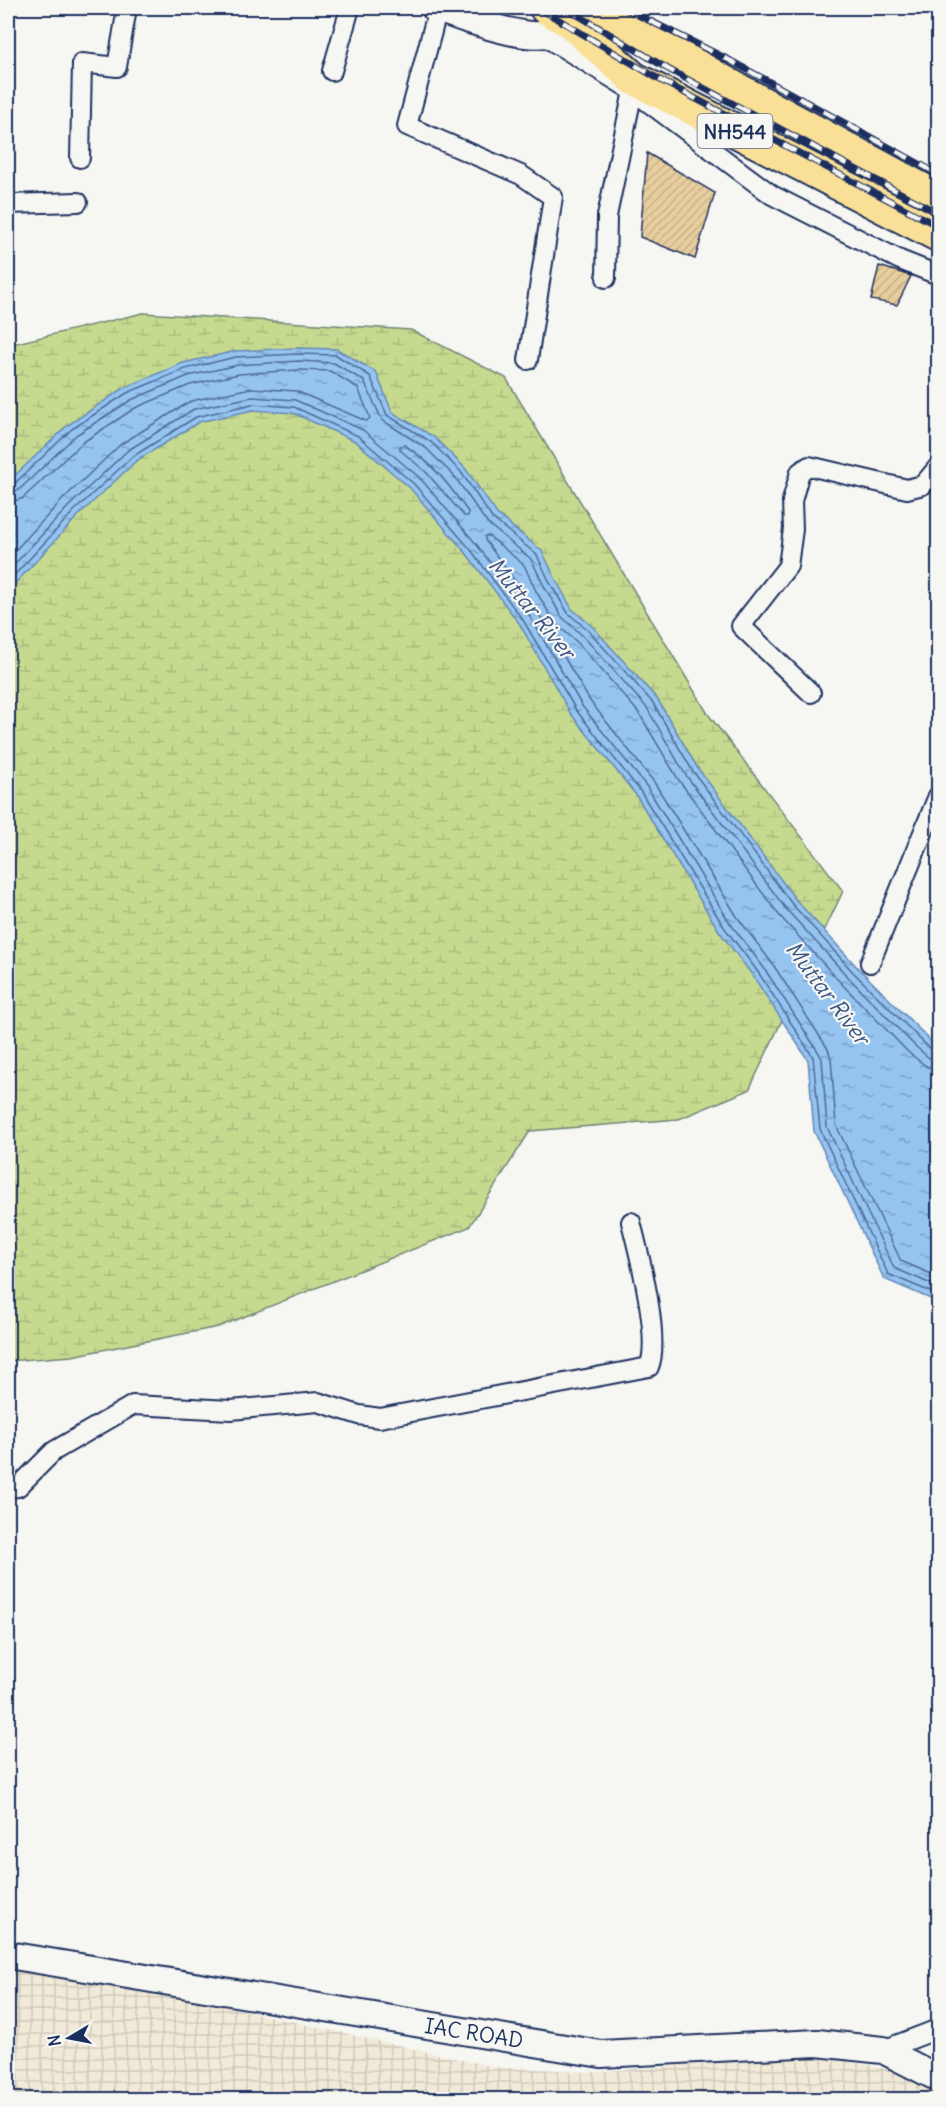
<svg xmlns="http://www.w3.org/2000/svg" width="946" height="2107" font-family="Delius,sans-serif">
	<defs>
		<pattern id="industrial-grid" width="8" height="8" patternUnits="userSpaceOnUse" patternTransform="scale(1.5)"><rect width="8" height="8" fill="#f2ead8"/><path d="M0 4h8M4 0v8" fill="none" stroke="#cfc9bc"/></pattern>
		<pattern id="wetland-marsh" width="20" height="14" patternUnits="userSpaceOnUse" patternTransform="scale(1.5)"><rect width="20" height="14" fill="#c6da8f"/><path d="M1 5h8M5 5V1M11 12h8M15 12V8" fill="none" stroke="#aabb7e"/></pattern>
		<pattern id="water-ripples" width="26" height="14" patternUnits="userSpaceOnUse" patternTransform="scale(1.5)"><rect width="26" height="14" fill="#96c4f1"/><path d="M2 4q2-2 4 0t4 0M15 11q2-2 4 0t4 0" fill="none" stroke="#7aa0c6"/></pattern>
		<pattern id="building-hatch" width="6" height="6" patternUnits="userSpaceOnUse" patternTransform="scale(1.5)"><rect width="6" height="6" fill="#e9ce9d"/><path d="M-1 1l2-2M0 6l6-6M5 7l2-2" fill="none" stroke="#c7b18a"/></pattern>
	</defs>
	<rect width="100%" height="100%" fill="#f6f6f2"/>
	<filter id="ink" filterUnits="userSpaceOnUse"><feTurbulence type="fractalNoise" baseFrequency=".0167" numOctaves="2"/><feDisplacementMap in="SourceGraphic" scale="12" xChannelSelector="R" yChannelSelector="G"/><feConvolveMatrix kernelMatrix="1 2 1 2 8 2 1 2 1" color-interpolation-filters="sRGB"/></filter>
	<g filter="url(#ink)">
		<path fill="url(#industrial-grid)" d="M8,1970L215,2004L494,2067L595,2072L817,2056L909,2073L938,2095V2099H8Z"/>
		<path fill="url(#wetland-marsh)" stroke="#708476" stroke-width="1.5" d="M143,313L411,330L506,378L708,714L843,891L749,1090L679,1119L530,1131L469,1227L218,1327L72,1356L8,1361V345Z"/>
		<path fill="url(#water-ripples)" stroke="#6588b6" stroke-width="1.5" d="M298,348L337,349L376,372L392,412L434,437L465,468L497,514L542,551L556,580L572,609L593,627L658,700L697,767L796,900L858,968L938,1048V1302L884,1279L814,1131L808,1060L753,976L719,931L636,795L571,714L519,623L466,553L410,488L355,441L293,413L253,410L199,422L136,461L79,515L8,591V482L68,425L124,388L183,363L236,351Z"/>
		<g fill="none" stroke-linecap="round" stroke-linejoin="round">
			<path stroke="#4c6b99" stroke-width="1.5" d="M404,445C432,462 450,486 468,512V516H464L426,472L400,450V446Z
				M8,486L14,484L72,429L127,393L185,369L236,357L298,354L336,355L370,376L387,415L431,442L461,472L492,518L537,555L550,583L568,613L589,631L653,703L692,770L792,904L853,972L921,1040L933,1051L938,1052
				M8,494L19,490L76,435L131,400L188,376L238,365L299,361L334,363L364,381L382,420L426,448L455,477L487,523L531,559L544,586L562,617L584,637L647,708L685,774L786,909L848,977L915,1046L929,1058L938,1060
				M8,503L23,498L82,443L135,408L190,385L239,374L298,370L330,371L358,388L370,418L366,421L296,391L251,388L191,401L121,444L63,499L8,558
				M8,571L69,506L127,451L194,409L252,397L295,400L363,430L420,478L477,545L529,615L582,706L647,787L730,923L764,968L819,1053L822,1059L827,1127L894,1268L938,1287
				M8,582L74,511L132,457L196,417L252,404L294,407L358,436L414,484L471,550L523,620L576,710L641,792L724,927L758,972L813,1057L820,1129L888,1274L938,1295
				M938,1069L926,1066L909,1053L841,983L779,915L678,779L639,713L578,643L555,623L536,591L524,565L489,536H485V540L537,611L590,701L654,782L738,918L772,963L828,1049L831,1058L836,1125L901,1261L938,1277"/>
		</g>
		<path fill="url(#building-hatch)" stroke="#1b2f5e" stroke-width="1.5" d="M647,153L715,193L695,259L640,237Z
			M879,266L911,276L897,305L871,300Z"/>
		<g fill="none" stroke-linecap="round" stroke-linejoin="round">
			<defs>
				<path id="street" d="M438,9L407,126L521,175L553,197L528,360
					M542,35L633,91L772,195L900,260L938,275
					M332,71L350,8
					M80,158L82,63L117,67L127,8
					M8,204L78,202
					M606,278L607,216L633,91
					M811,693L741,626L788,566L793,529L792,501L800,472L809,466L907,489L923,485L938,467
					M870,963L938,796
					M8,1488L18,1487L54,1451L133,1405L231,1410L318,1402L359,1415L380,1418L649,1367C661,1339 639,1253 631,1222
					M883,2050L938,2029"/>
				<path id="secondary" d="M435,8C456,16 524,40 544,34C552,31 561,25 569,21
					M8,1955L601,2054L817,2043L883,2050L938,2078"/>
				<path id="highway" d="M546,8L569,21L633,78L938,235
					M596,8L735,88L938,198"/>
			</defs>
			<use href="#street" stroke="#1b2f5e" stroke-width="22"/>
			<use href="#secondary" stroke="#1b2f5e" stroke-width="30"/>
			<use href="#highway" stroke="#1b2f5e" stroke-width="36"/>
			<use href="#street" stroke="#f6f6f2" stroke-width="18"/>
			<use href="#secondary" stroke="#f6f6f2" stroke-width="26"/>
			<use href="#highway" stroke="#fadf96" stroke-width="32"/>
			<defs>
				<path id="rail" d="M539,8L662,81L938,226
					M566,8L668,69L938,213
					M624,8L731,61L938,174"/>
			</defs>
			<use href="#rail" stroke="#1b2f5e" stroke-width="7"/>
			<use href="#rail" stroke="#f6f6f2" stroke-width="4.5" stroke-dasharray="14" stroke-linecap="butt"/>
		</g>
	</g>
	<g text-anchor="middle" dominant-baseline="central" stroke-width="4.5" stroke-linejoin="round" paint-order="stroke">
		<rect fill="#f6f6f2" stroke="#5d6b8a" stroke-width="1.5" x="697.5" y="114" width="75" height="34" rx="4.5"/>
		<g font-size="20" font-weight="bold" fill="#1b2f5e">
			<text x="735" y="131">NH544</text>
		</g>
		<g font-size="21" fill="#1b2f5e" stroke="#f6f6f2">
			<text transform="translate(474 2033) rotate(9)">IAC ROAD</text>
		</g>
		<g font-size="22" font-style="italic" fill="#3a5483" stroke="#f6f6f2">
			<text transform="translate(532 608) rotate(51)">Muttar River</text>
			<text transform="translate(828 993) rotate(53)">Muttar River</text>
		</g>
	</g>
	<rect width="946" height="2107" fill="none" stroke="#f6f6f2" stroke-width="30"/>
	<rect x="15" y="15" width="916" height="2077" fill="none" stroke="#1b2f5e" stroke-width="2" filter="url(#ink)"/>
	<g transform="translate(69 2038) rotate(260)" stroke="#f6f6f2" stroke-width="4.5" paint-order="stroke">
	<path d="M0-4.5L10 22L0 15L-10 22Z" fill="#1b2f5e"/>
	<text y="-9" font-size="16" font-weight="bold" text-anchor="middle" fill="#1b2f5e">N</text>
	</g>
</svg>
